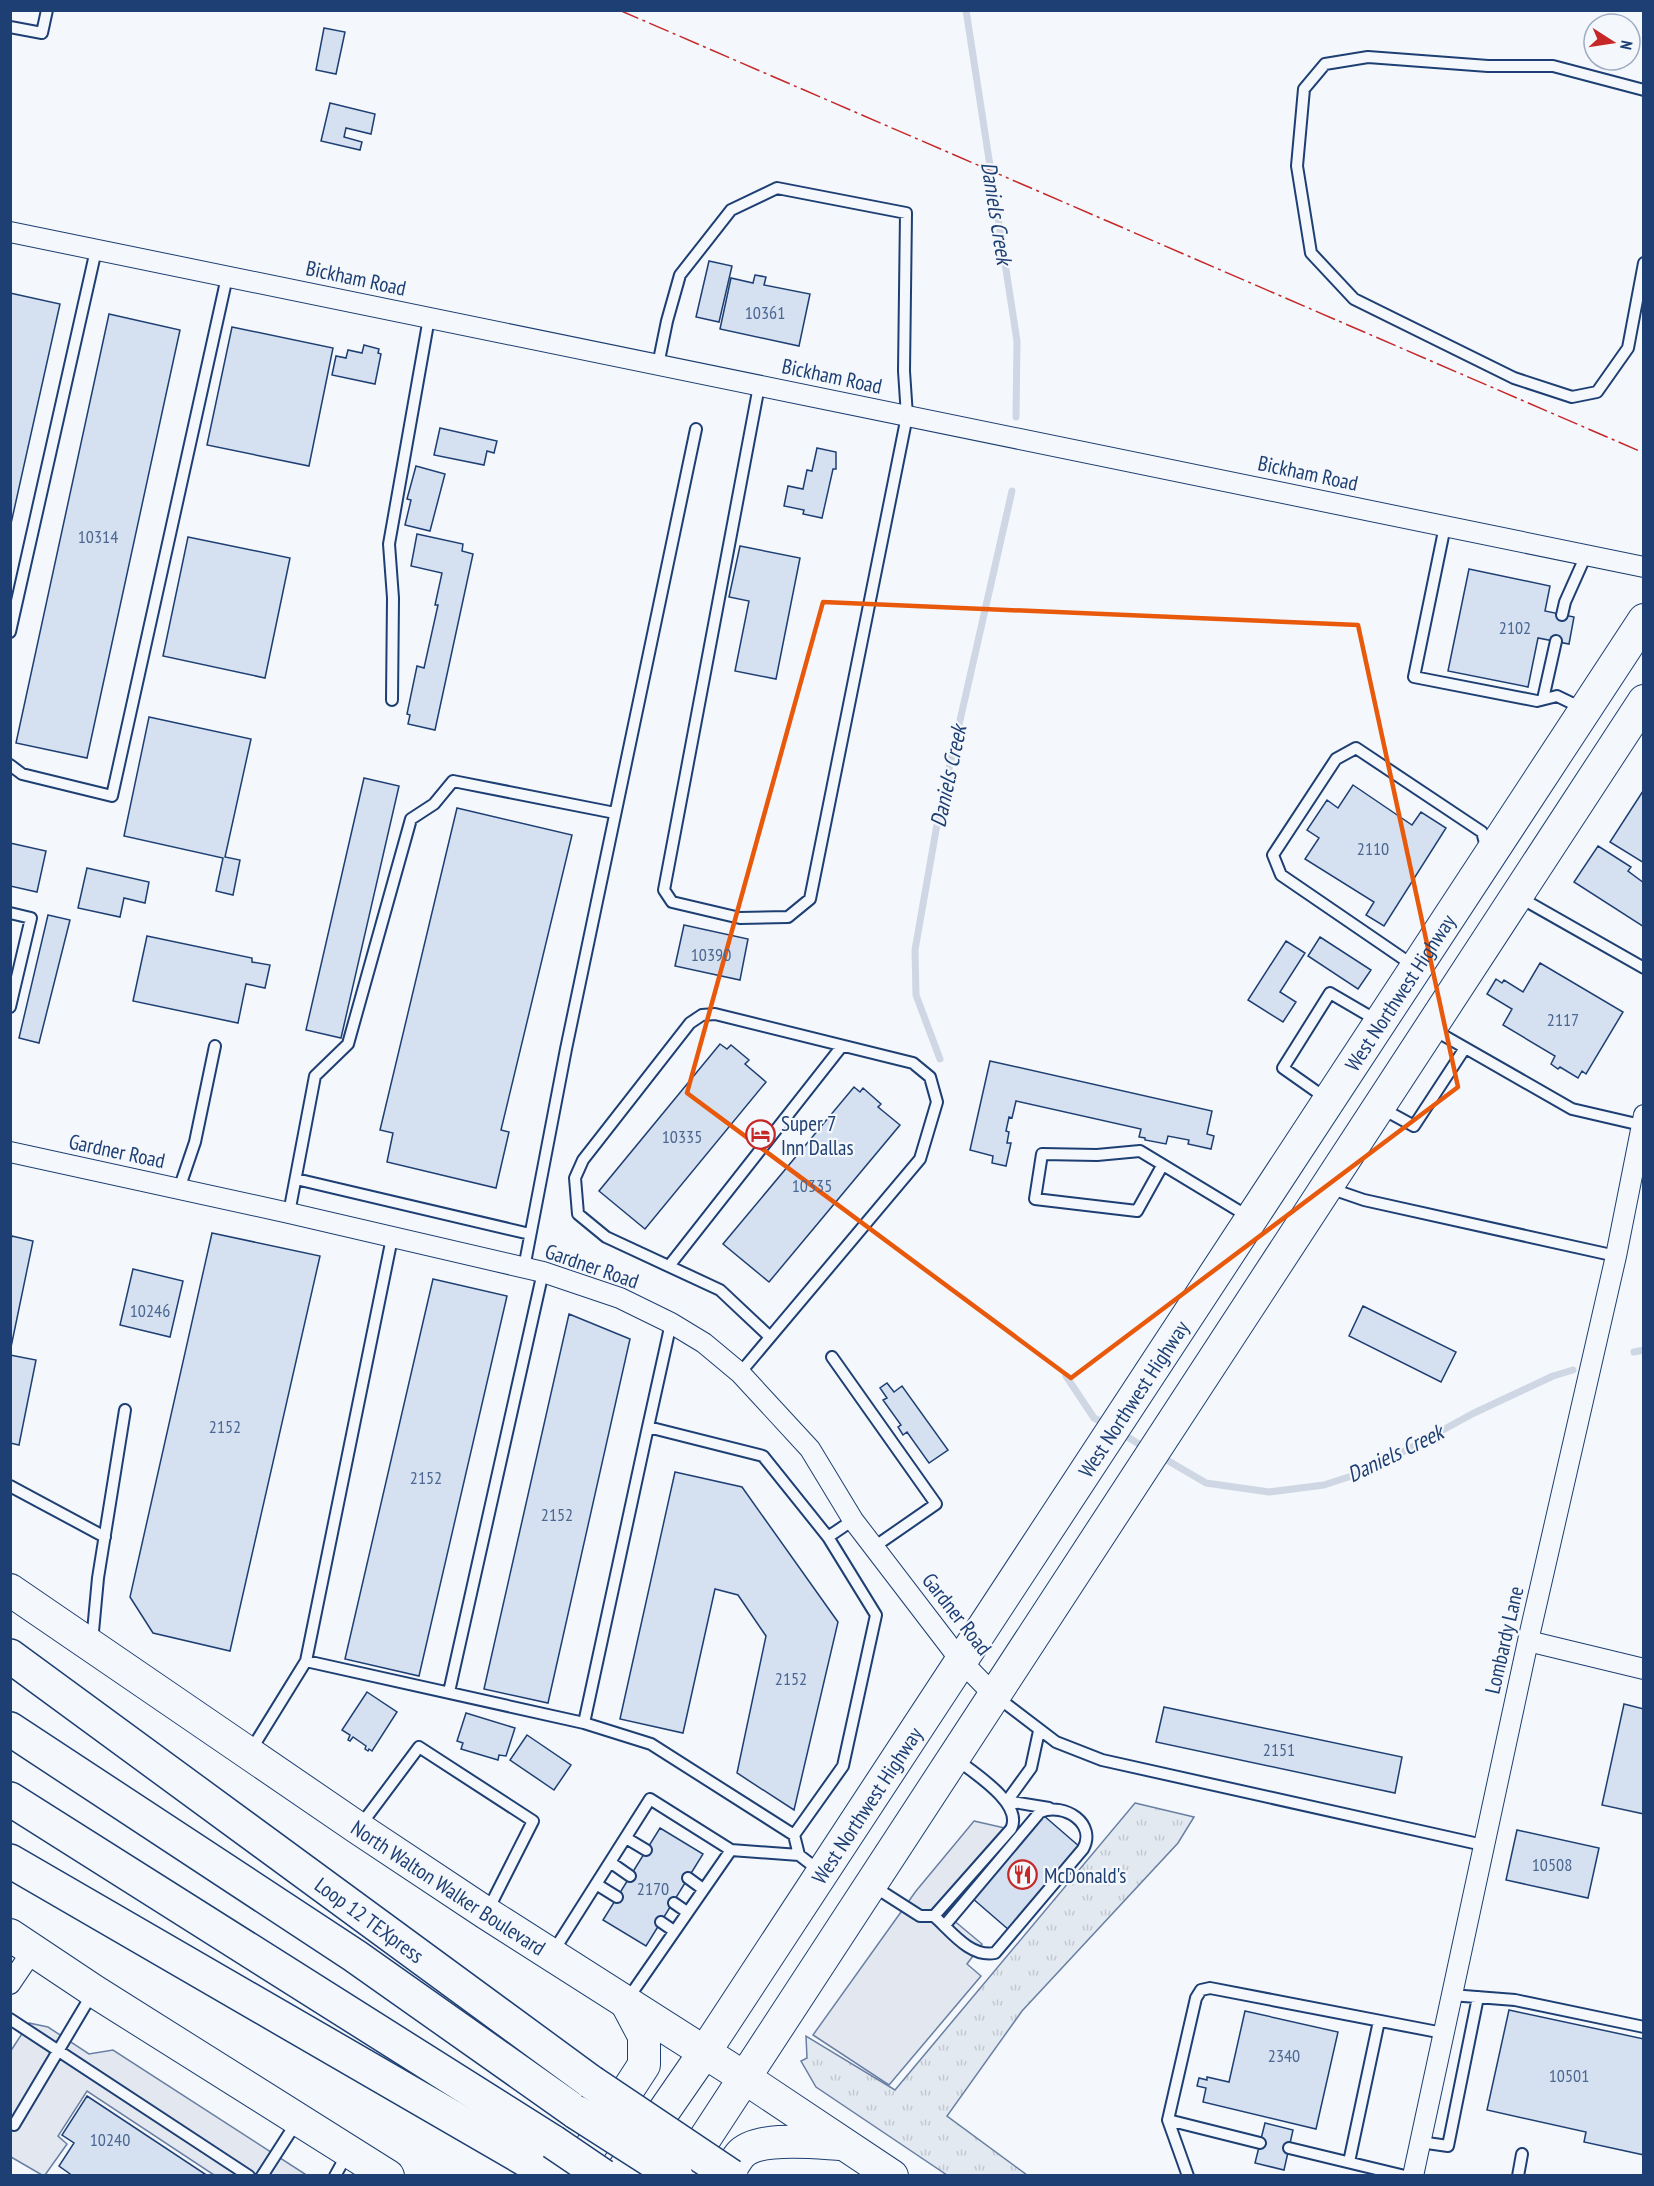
<svg xmlns="http://www.w3.org/2000/svg" width="1654" height="2186" font-family="'PT Sans Narrow',sans-serif">
	<defs>
		<pattern id="grass-tufts" width="24" height="20" patternUnits="userSpaceOnUse" patternTransform="scale(1.5)"><rect width="24" height="20" fill="#e3e9f0"/><path d="M3 7l-1-3M5 7V3M7 7l1-3M15 17l-1-3M17 17v-4M19 17l1-3" fill="none" stroke="#c2c9d1"/></pattern>
	</defs>
	<rect width="100%" height="100%" fill="#f4f7fb"/>
	<path fill="url(#grass-tufts)" stroke="#687fa3" stroke-width="1.5" d="M1135,1803L1194,1817L1178,1843L1022,2011L947,2116L1027,2175H947L816,2087L801,2061L807,2058L806,2036L895,2090Z"/>
	<path fill="#e3e8f0" stroke="#687fa3" stroke-width="1.5" d="M974,1821L1018,1831L946,1914L982,1944L967,1964L981,1976L889,2085L813,2035L916,1891Z
		M29,2023L48,2027L89,2054L113,2050L305,2174L304,2176L214,2175L87,2091L58,2136L67,2144L45,2175H42L11,2157L10,2052Z"/>
	<g fill="none" stroke-linecap="round" stroke-linejoin="round">
		<path stroke="#cfd7e4" stroke-width="7" d="M966,10L1017,341L1016,417
			M940,1059L916,995L915,950L939,813L1012,491
			M1634,1352L1644,1350
			M1066,1376L1094,1418L1106,1424
			M1121,1433L1147,1449
			M1160,1456L1206,1483L1269,1492L1324,1485L1370,1470L1472,1414L1553,1376L1573,1370"/>
	</g>
	<path fill="#d5e0f0" stroke="#1d3f73" stroke-width="1.5" d="M324,28L345,32L336,74L316,70Z
		M330,103L375,114L371,134L346,128L344,137L362,142L360,150L321,141Z
		M709,261L732,266L719,322L696,317Z
		M755,275L766,277L764,285L810,294L799,346L720,329L731,278L753,283Z
		M10,293L60,304L10,528Z
		M109,314L180,330L87,758L16,743Z
		M232,327L333,348L309,466L207,445Z
		M364,345L379,349L378,353L381,354L375,384L332,375L336,356L346,358L348,350L362,353Z
		M440,428L497,441L494,453L487,451L484,465L434,455Z
		M817,448L836,452V469H833L822,518L803,514L804,510L784,506L788,486L803,489L807,470L812,471Z
		M416,466L445,474L430,531L405,525L411,500L407,499Z
		M417,534L463,544L462,551L473,554L435,730L408,724L410,715L407,714L417,666L424,668L438,605H435L442,573L411,566Z
		M188,537L290,558L265,678L163,656Z
		M740,546L800,558L776,679L735,671L749,601L729,597Z
		M1469,569L1550,586L1545,611L1574,617L1569,644L1538,638L1528,687L1448,671Z
		M149,717L251,739L225,857L240,860L233,895L216,891L223,858L124,836Z
		M364,778L399,786L341,1038L306,1030Z
		M1353,785L1412,825L1421,812L1446,828L1384,926L1366,915L1374,902L1305,859L1319,838L1307,830L1327,800L1338,808Z
		M1643,791L1644,792V863L1610,842Z
		M457,808L572,835L501,1130L509,1132L496,1188L387,1162L393,1133L380,1130Z
		M10,843L46,851L37,892L10,886Z
		M1598,846L1631,867L1628,871L1644,883V927L1574,882Z
		M87,868L149,882L145,903L124,898L120,917L78,908Z
		M48,915L70,920L39,1043L19,1038Z
		M684,925L748,939L740,980L675,966Z
		M147,936L252,958V962L270,965L265,988L246,984L238,1023L133,1001Z
		M1320,937L1371,970L1358,989L1308,956Z
		M1286,941L1305,953L1280,992L1296,1002L1283,1022L1248,1000Z
		M1540,963L1623,1012L1586,1074L1582,1071L1578,1078L1560,1067L1558,1069L1551,1064L1555,1056L1503,1025L1512,1009L1487,994L1496,979L1502,983L1504,980L1523,992Z
		M720,1044L727,1049L731,1045L749,1060L745,1064L766,1082L645,1229L599,1191Z
		M990,1061L1212,1111L1207,1134L1214,1136L1211,1149L1188,1144L1189,1140L1168,1136L1166,1144L1145,1140V1138L1139,1137L1141,1129L1016,1101L1012,1118L1009,1117L1006,1131L1009,1132L1007,1143H1011L1006,1166L992,1163L993,1156L970,1150Z
		M854,1087L860,1092L863,1088L881,1104L878,1107L900,1125L769,1282L723,1244Z
		M212,1233L320,1256L230,1651L153,1633L130,1597Z
		M12,1236L33,1241L10,1352V1242Z
		M133,1269L183,1281L170,1337L120,1325Z
		M433,1279L507,1296L419,1676L345,1659Z
		M1363,1306L1456,1352L1441,1382L1349,1336Z
		M569,1314L630,1339L548,1703L484,1689Z
		M10,1355L36,1360L19,1445L10,1443Z
		M887,1383L894,1392L902,1386L948,1450L929,1463L907,1432L903,1435L898,1427L901,1425L883,1400L887,1398L880,1388Z
		M675,1472L742,1487L838,1622L794,1810L737,1773L766,1636L738,1595L715,1589L683,1733L620,1719Z
		M367,1692L397,1712L372,1751L369,1749L368,1751L365,1749L366,1746L353,1737L350,1741L348,1740L350,1735L342,1730Z
		M1624,1704L1644,1709V1814L1602,1805Z
		M1164,1707L1402,1757L1395,1793L1156,1742Z
		M466,1713L515,1728L506,1756L499,1755L498,1760L461,1749L463,1743L457,1741Z
		M527,1735L571,1765L554,1790L510,1760Z
		M1043,1815L1080,1847L1009,1930L972,1898Z
		M660,1828L703,1854L646,1946L603,1920Z
		M1517,1830L1599,1848L1588,1898L1506,1880Z
		M1509,2010L1644,2039V2155L1584,2142L1586,2132L1487,2110Z
		M1245,2011L1338,2032L1316,2129L1203,2102L1206,2088L1197,2086L1199,2078L1207,2080V2077L1229,2082Z
		M87,2096L208,2176H73L59,2166L74,2143L62,2135Z
		M1265,2123L1293,2130L1284,2170L1255,2163Z"/>
	<g fill="none" stroke-linecap="round" stroke-linejoin="round">
		<defs>
			<path id="service" d="M10,27L42,33L47,10
				M1644,90L1553,66H1488L1368,57L1325,64L1304,89L1297,166L1311,253L1354,299L1514,378L1572,397L1597,392L1628,348L1644,263
				M658,365L667,321L680,275L731,210L777,188L906,213L904,371L907,416L810,899L788,917L740,918L672,902L664,890L759,386
				M1445,526L1414,677L1537,701L1557,696L1584,709
				M1562,615L1565,602L1586,555
				M10,632L96,250
				M1543,699L1556,641
				M392,700L393,598L389,544L429,318
				M10,765L22,774L112,796L227,277
				M1519,897L1644,968
				M10,913L31,918L10,1007
				M1414,966L1281,875L1273,855L1336,759L1356,748L1482,832L1487,850
				M1434,1030L1572,1109L1641,1125
				M1327,1099L1283,1068L1330,993L1378,1021
				M1381,1108L1414,1126L1465,1048
				M1162,1166L1137,1211L1035,1199L1042,1154L1097,1155L1140,1151L1249,1217
				M296,1179L530,1234
				M1329,1188L1364,1200L1616,1256
				M179,1189L195,1142L215,1046
				M289,1213L315,1076L348,1044L411,819L434,804L453,781L615,813
				M669,1266L842,1046
				M524,1268L566,1049L696,429
				M671,1323L648,1427L763,1456L828,1537
				M832,1357L936,1504L874,1547
				M740,1373L920,1159L937,1102L930,1077L913,1063L715,1014L702,1015L690,1023L583,1160L575,1178L578,1214L606,1237L720,1290L769,1336
				M10,1486L105,1537
				M92,1642L98,1578L125,1410
				M306,1661L392,1238
				M449,1692L543,1272
				M997,1697L1056,1742L1102,1760L1483,1845
				M584,1723L651,1744L794,1835
				M1039,1731L1031,1768L1007,1801L1049,1808
				M251,1750L306,1661L584,1723L648,1427
				M360,1826L419,1747L533,1821L487,1912
				M626,1838L646,1850
				M731,1850L799,1855L821,1872
				M799,1855L794,1835L843,1766L876,1615L828,1537L853,1520
				M610,1862L630,1876
				M688,1878L703,1889
				M596,1884L617,1897
				M873,1886L920,1916H934L1011,1829C1024,1804 974,1773 956,1759
				M674,1903L687,1912
				M934,1916C950,1930 970,1958 995,1953L1083,1849C1097,1824 1065,1802 1040,1812L945,1925
				M661,1922L674,1931
				M553,1952L650,1799L731,1850L627,2000
				M1451,1995L1515,2000L1644,2027
				M10,2019L249,2176
				M1168,2120L1196,1998L1201,1990L1210,1988L1443,2033
				M14,2125L92,1994
				M1420,2142L1448,2146L1478,1997
				M1289,2148L1405,2176
				M1349,2162L1379,2021
				M262,2176L296,2123
				M335,2176L347,2154
				M1188,2176L1168,2120L1260,2143
				M1518,2176L1522,2154"/>
			<path id="minor" d="M10,232L1644,567
				M10,1152L289,1213L543,1272L620,1298L671,1323L704,1343L740,1373L810,1449L853,1520L961,1661L994,1695
				M1528,1641L1644,1669
				M10,1984L33,1950
				M1413,2176L1528,1641L1616,1256L1644,1115"/>
			<g id="primary">
				<path id="s1" d="M10,1590L358,1828L486,1913L745,2078L892,2176"/>
				<path d="M10,1935L94,1991L388,2176"/>
				<path d="M681,2175L1644,701"/>
				<path d="M572,2176L644,2065V2036L626,2002"/>
				<path id="s2" d="M619,2176L704,2053L1644,620"/>
				<path d="M727,2176C731,2169 735,2161 740,2155C757,2135 818,2143 842,2144"/>
			</g>
			<g id="motorway">
				<path id="s3" d="M10,1656L591,2082"/>
				<path d="M10,1729L355,1956L576,2112"/>
				<path d="M10,1799L553,2142"/>
				<path d="M10,1861L554,2176"/>
			</g>
		</defs>
		<use href="#service" stroke="#1d3f73" stroke-width="14"/>
		<use href="#minor" stroke="#1d3f73" stroke-width="22"/>
		<use href="#primary" stroke="#1d3f73" stroke-width="34"/>
		<use href="#motorway" stroke="#1d3f73" stroke-width="36"/>
		<use href="#service" stroke="#f4f7fb" stroke-width="10"/>
		<use href="#minor" stroke="#f4f7fb" stroke-width="20"/>
		<use href="#primary" stroke="#f4f7fb" stroke-width="32"/>
		<use href="#motorway" stroke="#f4f7fb" stroke-width="33"/>
		<defs>
			<path id="motorway-bridge" d="M591,2082L731,2176
				M576,2112L676,2176
				M553,2142L603,2176"/>
		</defs>
		<use href="#motorway-bridge" stroke="#1d3f73" stroke-width="36" stroke-linecap="butt"/>
		<use href="#motorway-bridge" stroke="#f4f7fb" stroke-width="33"/>
		<path stroke="#c62828" stroke-width="1.5" stroke-dasharray="21 4.5 3 4.5" stroke-linecap="butt" d="M619,10L1644,453"/>
	</g>
	<path fill="none" stroke="#e8590c" stroke-width="4.5" stroke-linejoin="round" d="M823,602L1358,625L1458,1087L1071,1378L687,1093Z"/>
	<defs>
		<symbol id="hotel-ring" viewBox="-11 -11 22 22"><circle r="9.5" fill="#f4f7fb" stroke="#c62828" stroke-width="1.5"/><path d="M-6-4.5h1.5V1H6V5H4.5V3h-9V5H-6ZM-4 0a1.8 1.8 0 1 1 3.6 0ZM.5 0V-2.5h3Q6-2.5 6 0Z" fill="#c62828"/></symbol>
		<symbol id="restaurant-ring" viewBox="-11 -11 22 22"><circle r="9.5" fill="#f4f7fb" stroke="#c62828" stroke-width="1.5"/><path d="M-5-6h1v4h1v-4h1v4h1v-4h1v5L-1.5 .5V6h-2V.5L-5-1ZM5-6V6H3V1.5H1.5Q1.5-4 5-6Z" fill="#c62828"/></symbol>
	</defs>
	<g fill-rule="evenodd">
		<use href="#hotel-ring" x="744" y="1118" width="33" height="33"/>
		<use href="#restaurant-ring" x="1006" y="1858" width="33" height="33"/>
	</g>
	<g text-anchor="middle" dominant-baseline="central" stroke-width="4.5" stroke-linejoin="round" paint-order="stroke">
		<g font-size="18" fill="#4b6792">
			<text x="765" y="312">10361</text>
			<text x="98" y="536">10314</text>
			<text x="1515" y="627">2102</text>
			<text x="1373" y="848">2110</text>
			<text x="711" y="954">10390</text>
			<text x="1563" y="1019">2117</text>
			<text x="682" y="1136">10335</text>
			<text x="812" y="1185">10335</text>
			<text x="150" y="1310">10246</text>
			<text x="225" y="1426">2152</text>
			<text x="426" y="1477">2152</text>
			<text x="557" y="1514">2152</text>
			<text x="791" y="1678">2152</text>
			<text x="1279" y="1749">2151</text>
			<text x="1552" y="1864">10508</text>
			<text x="653" y="1888">2170</text>
			<text x="1284" y="2055">2340</text>
			<text x="1569" y="2075">10501</text>
			<text x="110" y="2139">10240</text>
		</g>
		<g font-size="21" fill="#1d3f73" stroke="#f4f7fb">
			<text transform="translate(356 278) rotate(12)">Bickham Road</text>
			<text transform="translate(832 376) rotate(12)">Bickham Road</text>
			<text transform="translate(1308 473) rotate(12)">Bickham Road</text>
			<text stroke="none"><textPath href="#s2" startOffset="1418">West Northwest Highway</textPath></text>
			<text transform="translate(117 1151) rotate(12)">Gardner Road</text>
			<text transform="translate(592 1266) rotate(19)">Gardner Road</text>
			<text stroke="none"><textPath href="#s2" startOffset="932">West Northwest Highway</textPath></text>
			<text transform="translate(957 1614) rotate(52)">Gardner Road</text>
			<text transform="translate(1504 1640) rotate(-77)">Lombardy Lane</text>
			<text stroke="none"><textPath href="#s2" startOffset="446">West Northwest Highway</textPath></text>
			<text stroke="none"><textPath href="#s1" startOffset="530">North Walton Walker Boulevard</textPath></text>
			<text stroke="none"><textPath href="#s3" startOffset="446">Loop 12 TEXpress</textPath></text>
		</g>
		<g font-size="21" fill="#1d3f73" stroke="#f4f7fb" text-anchor="start">
			<text x="781" y="1123">Super 7<tspan x="781" dy="24">Inn Dallas</tspan></text>
			<text x="1044" y="1875">McDonald's</text>
		</g>
		<g font-size="22" font-style="italic" fill="#1d3f73" stroke="#f4f7fb">
			<text transform="translate(997 213) rotate(81)">Daniels Creek</text>
			<text transform="translate(948 776) rotate(-78)">Daniels Creek</text>
			<text transform="translate(1395 1453) rotate(-26)">Daniels Creek</text>
		</g>
	</g>
	<rect width="1654" height="2186" fill="none" stroke="#1d3f73" stroke-width="24"/>
	<g transform="translate(1612 42) rotate(102)"><circle r="28" fill="#f4f7fb" stroke="#9eadc5" stroke-width="1.5"/>
	<path d="M0-4.5L10 22L0 15L-10 22Z" fill="#c62828"/>
	<text y="-9" font-size="16" font-weight="bold" text-anchor="middle" fill="#1d3f73">N</text>
	</g>
</svg>
